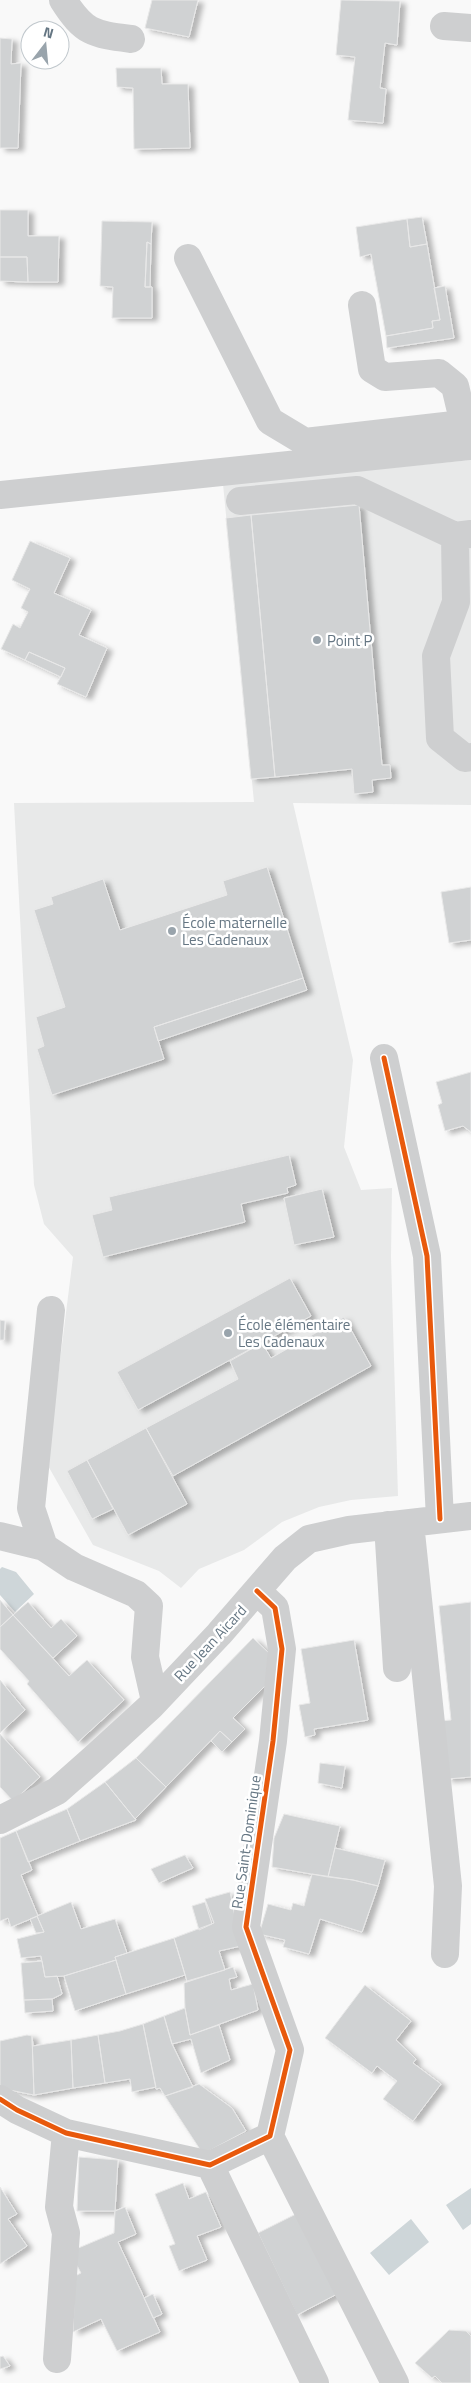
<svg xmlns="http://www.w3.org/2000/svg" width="471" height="2383" font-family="'Titillium Web',sans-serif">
	<defs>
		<filter id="shadow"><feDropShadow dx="5.5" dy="3" stdDeviation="2.5" flood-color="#0004"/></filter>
	</defs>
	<rect width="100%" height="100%" fill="#f9f9f9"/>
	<path fill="#e8e9e9" d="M471,460V805L293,803L353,1060L344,1147L361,1190L392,1188L391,1257L398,1496L351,1500L319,1507L282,1522L244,1550L199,1569L181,1588L159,1571L93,1545L47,1464L73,1257L44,1224L34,1185L14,803L254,802L223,484Z"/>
	<path fill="#ced6d9" d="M2,1567L16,1572L34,1594L15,1612L0,1595V1569Z
		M471,2188V2224L463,2230L446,2205Z
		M411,2219L429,2242L389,2275L370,2253Z"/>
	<path fill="#d0d2d3" stroke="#e8e8e8" filter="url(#shadow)" d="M152,0H198L189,37L145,28Z
		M341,0L400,1L397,45L385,43L380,88L386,89L383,123L348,120L355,57L336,55Z
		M0,38L12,39L11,64L21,63L18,148H0Z
		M116,68H161L162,84H188L190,148L134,149L133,88L117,87Z
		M0,210H28V236H59L58,282H28L27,257H0Z
		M422,217L427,244L410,247L407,219Z
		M407,219L410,247L427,244L440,320L432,321L433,328L386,336L371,254L360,257L356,227Z
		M102,221L152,222L151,244L147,242L145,287H152V318H112L113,287L100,286Z
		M147,242L151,244L150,287H145Z
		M0,257H27L28,282L0,281Z
		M445,286L454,338L387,348L386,336L433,328L432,321L440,320L434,288Z
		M359,505L382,765H390L391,778L372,780L373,792L354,794L352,769L275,777L251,515Z
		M251,515L275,777L251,779L226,518Z
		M30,541L70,558L54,593L91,610L79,635L107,648L86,697L57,684L65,668L29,652L25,660L1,649L13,624L20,628L28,612L21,608L30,589L12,580Z
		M29,652L65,668L61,677L25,660Z
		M267,867L303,978L154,1027L164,1059L52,1095L37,1049L44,1046L36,1017L65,1007L34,910L53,904L51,897L103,879L120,930L227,895L223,881Z
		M471,887V940L449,943L441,892Z
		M303,978L307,990L158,1041L154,1027Z
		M471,1072V1132L463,1126L445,1131L438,1105L442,1103L436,1082Z
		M289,1155L296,1185L287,1188L288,1193L241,1204L245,1222L103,1257L92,1215L112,1210L109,1197Z
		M322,1189L334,1237L294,1245L284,1198Z
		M290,1278L311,1316L138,1410L117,1372Z
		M344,1317L371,1366L173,1476L146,1428L238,1379L230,1361L262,1343L271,1358Z
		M0,1320L5,1321L4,1340H0Z
		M146,1428L187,1504L128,1535L87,1460Z
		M87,1460L113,1509L92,1519L67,1471Z
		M0,1600L13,1615L0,1627Z
		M28,1602L51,1628L61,1619L77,1636L53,1658L13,1615Z
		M471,1602V1777L447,1779L440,1721L451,1720L439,1606Z
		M13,1615L69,1676L87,1660L124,1700L78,1742L27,1684L29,1681L0,1649V1627Z
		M253,1638L270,1654L266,1685L233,1718L245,1729L232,1742L220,1731L166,1787L136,1758Z
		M354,1640L368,1720L314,1729L315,1735L305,1737L299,1705L310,1703L301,1649Z
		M0,1680L25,1710L0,1733Z
		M220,1731L232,1742L222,1752L211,1741Z
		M0,1734L40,1777L13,1801L0,1787Z
		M136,1758L166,1787L135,1819L105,1782Z
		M320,1763L345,1766L342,1788L318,1783Z
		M105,1782L136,1820L80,1841L67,1809Z
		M67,1809L80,1841L28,1862L16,1831Z
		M284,1814L340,1826L328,1877L272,1867L274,1838Z
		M16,1831L32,1870L21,1875L38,1916L11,1927L8,1918L0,1921V1838Z
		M335,1848L385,1860L378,1886L353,1880L328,1877Z
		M185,1855L193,1868L159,1883L151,1869Z
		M312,1874L353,1880L378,1886L362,1932L320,1919L309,1954L283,1947L285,1940L259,1934L268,1904L291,1910L293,1903L304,1906Z
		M230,1892L241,1946L219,1951L225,1970L187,1981L174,1938L214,1923L205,1899Z
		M71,1902L81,1929L115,1919L127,1953L115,1957L116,1960L64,1976L45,1977L41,1956L21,1958L17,1939L44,1932L37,1916Z
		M205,1902L212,1924L199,1930L192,1906Z
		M37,1916L44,1932L36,1933L30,1919Z
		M174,1938L185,1975L126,1994L115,1957Z
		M116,1960L126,1994L75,2011L64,1976Z
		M42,1961L45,1977L57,1976L62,1994L52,1999L24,2000L21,1963Z
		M233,1967L237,1977L229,1979L231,1990L253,1984L258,2010L190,2035L185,2008L184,1983Z
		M365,1985L411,2021L396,2040L416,2059L413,2063L441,2084L413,2121L383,2099L397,2081L377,2066L372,2073L325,2038Z
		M52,1999L53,2011L25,2013L24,2000Z
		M185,2008L190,2035L219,2025L230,2060L201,2073L191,2039L172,2044L164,2016Z
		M164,2016L172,2044L193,2087L165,2096L160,2088L156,2089L143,2024Z
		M143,2024L156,2087L132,2092L130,2079L105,2083L98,2035L120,2031Z
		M27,2035L32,2036L34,2095L0,2088V2041Z
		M98,2035L105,2083L73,2088L71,2040Z
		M32,2036L33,2046L71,2040L73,2088L34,2095Z
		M199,2084L232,2108L246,2131L203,2154L165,2096Z
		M79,2157L118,2160L115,2211H77Z
		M183,2183L189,2199L206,2192L221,2227L197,2236L207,2260L179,2271L169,2246L175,2244L155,2194Z
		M0,2187L17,2214L8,2219L27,2246L0,2264Z
		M125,2207L136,2234L118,2242L160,2332L117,2351L101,2319L73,2332L75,2276L81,2273L75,2262L76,2249L114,2233L115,2211Z
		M296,2214L339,2293L297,2315L258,2233Z
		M153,2294L162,2314L153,2318L144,2298Z
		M449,2330L466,2331L471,2336V2383H442L435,2376L432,2378L415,2363Z
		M3,2356L10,2366L0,2369V2357Z"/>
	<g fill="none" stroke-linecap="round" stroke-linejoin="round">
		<path stroke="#cecfd0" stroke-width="28" d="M63,0C84,33 93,34 131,39
			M444,26L471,28
			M188,258L270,421L305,442L471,423
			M362,305L372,369L385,377L439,373L455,386L464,424
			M0,495L471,446
			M240,501L357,490L455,536L471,534
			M455,536L456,602L436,656L440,738L465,758L471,757
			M384,1058L427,1256L440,1519
			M51,1310L31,1508L44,1547L74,1567L136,1594L149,1606L145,1657L155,1701
			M410,1523L448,1886L445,1954
			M388,1525L397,1668
			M0,1536L44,1547
			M0,1820L57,1791L92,1760L151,1706L219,1634L285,1558L309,1539L349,1530L471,1516
			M0,2099L17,2110L66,2133L210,2165L270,2136L290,2050L246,1927L273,1741L282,1649L275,1608L257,1591
			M270,2136L395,2383
			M210,2165L315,2383
			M57,2359L66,2233L59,2207L66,2133"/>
		<defs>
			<path id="cycleway" d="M384,1058L427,1256L440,1519
				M0,2099L17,2110L66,2133L210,2165L270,2136L290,2050L246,1927L273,1741L282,1649L275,1608L257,1591"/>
		</defs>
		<use href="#cycleway" stroke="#fff" stroke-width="8"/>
		<use href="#cycleway" stroke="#e8590c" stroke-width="5"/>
	</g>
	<g fill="#99a4ac" stroke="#fff" stroke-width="2">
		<circle cx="317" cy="640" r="5"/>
		<circle cx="172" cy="931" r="5"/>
		<circle cx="228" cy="1333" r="5"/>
	</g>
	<g text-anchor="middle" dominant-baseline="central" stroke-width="5" stroke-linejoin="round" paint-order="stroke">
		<g font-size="15" fill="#657683" stroke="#fff" text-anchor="start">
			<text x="327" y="640">Point P</text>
			<text x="182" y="922">École maternelle<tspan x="182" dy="17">Les Cadenaux</tspan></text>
			<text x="238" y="1324">École élémentaire<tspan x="238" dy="17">Les Cadenaux</tspan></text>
		</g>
		<g font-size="15" fill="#657683" stroke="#fff">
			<text transform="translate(210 1643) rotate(-47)">Rue Jean Aicard</text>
			<text transform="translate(246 1842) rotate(-82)">Rue Saint-Dominique</text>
		</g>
	</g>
	<g transform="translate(45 45) rotate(16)"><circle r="24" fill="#ffffff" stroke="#c1c8cd"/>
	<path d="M0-4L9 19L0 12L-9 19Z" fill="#99a4ac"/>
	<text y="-8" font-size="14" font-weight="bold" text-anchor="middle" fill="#657683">N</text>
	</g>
</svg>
